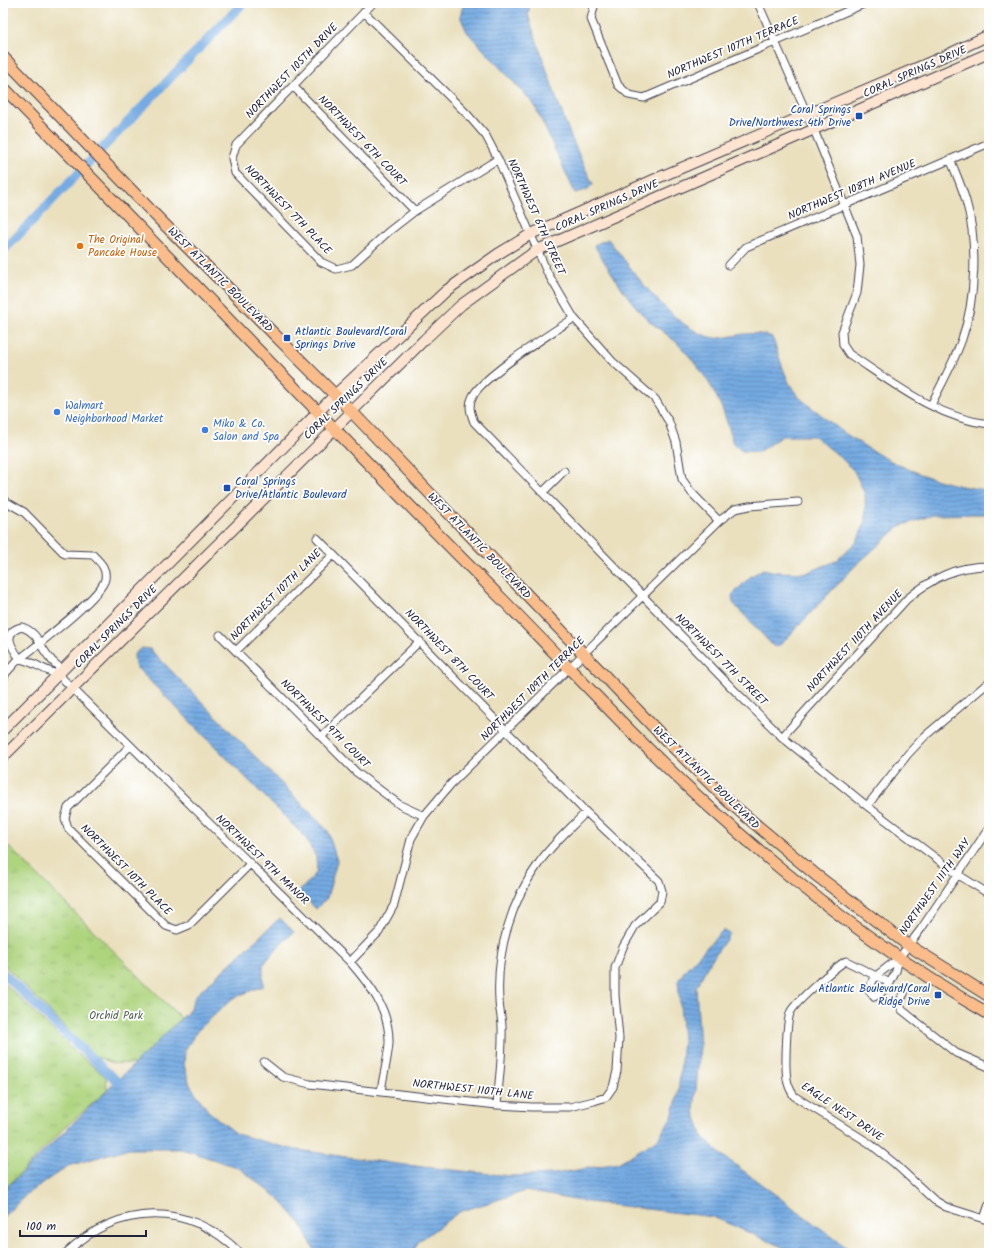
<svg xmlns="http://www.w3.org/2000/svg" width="992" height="1256" font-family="Kalam,sans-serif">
	<defs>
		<pattern id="park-tufts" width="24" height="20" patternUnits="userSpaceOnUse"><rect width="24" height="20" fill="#aed47e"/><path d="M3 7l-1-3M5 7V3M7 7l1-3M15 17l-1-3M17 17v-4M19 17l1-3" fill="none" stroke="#95b66e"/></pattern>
		<pattern id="water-rules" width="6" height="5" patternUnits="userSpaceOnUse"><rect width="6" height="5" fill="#75aae2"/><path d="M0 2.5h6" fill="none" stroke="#608ab8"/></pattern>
	</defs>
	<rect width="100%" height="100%" fill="#fff"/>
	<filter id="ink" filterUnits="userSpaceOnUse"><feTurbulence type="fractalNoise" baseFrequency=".025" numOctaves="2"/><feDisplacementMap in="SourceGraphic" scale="8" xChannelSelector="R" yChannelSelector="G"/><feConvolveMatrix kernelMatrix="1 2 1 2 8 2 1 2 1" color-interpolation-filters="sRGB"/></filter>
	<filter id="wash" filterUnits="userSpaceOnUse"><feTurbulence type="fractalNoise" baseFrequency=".012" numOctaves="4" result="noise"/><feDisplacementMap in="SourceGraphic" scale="16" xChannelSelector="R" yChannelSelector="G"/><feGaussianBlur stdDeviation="0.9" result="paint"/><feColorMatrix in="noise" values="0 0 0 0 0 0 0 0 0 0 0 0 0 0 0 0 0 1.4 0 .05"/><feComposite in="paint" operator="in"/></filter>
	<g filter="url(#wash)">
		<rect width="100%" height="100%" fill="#eae0be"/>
		<path fill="url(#park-tufts)" stroke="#687b5c" d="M3,841L181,1018L136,1064L113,1063L92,1055L73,1036L66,1044L106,1077L107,1091L65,1127L3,1191V982L62,1039L69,1031L3,964Z"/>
		<path fill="url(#water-rules)" stroke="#4c668e" d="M464,3H530L528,15C548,72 565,131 593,184L587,190L575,193L534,104L467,32L460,16Z
			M608,239C633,270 673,331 715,338C718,339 723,337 727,337C742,334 757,331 772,337C780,356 784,380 798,396C804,402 812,408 819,413C866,453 927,485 989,490V514L933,515L900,526L855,566L788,637L779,646L774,647L733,603L732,595L750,577L763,569L776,572L806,573L836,561L856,543L866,521L865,494L854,471L839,456L814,436H782L758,452L742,451L733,444C724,403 706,372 676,342C666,333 654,326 645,317C625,296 609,269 594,245Z
			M142,648L150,649L328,831L337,861L327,898L316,909L299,892L317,872L316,857L306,838L135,666L134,654Z
			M280,918L294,932L277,948L263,965V986L233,998L197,1031L185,1050L184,1065L190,1085L208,1111L237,1134L291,1149L397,1164L510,1176L554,1174L618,1163L657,1140L672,1117L678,1095L683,1040L678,981L685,970L723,930L730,934L710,962L696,987L700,1046L694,1111L702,1135L718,1152L854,1253H796L713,1217L580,1201L526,1191L459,1212L418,1242L413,1253H316L301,1224L277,1197L239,1168L182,1149H126L68,1166L28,1193L3,1217V1191L188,1012L196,995Z"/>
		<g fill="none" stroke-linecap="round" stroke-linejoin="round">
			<path stroke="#75aae2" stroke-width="9" d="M3,251L243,3
				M3,973L59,1028L117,1081"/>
		</g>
	</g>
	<g filter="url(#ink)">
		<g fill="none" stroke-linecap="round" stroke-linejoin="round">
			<defs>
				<path id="minor" d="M373,3L236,145L232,158L235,173L321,262L336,269L352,265L388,232L415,211L498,159
					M595,3L591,19L618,85L629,95L644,98L866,3
					M758,3L814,130L857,236L860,265L857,293L842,332L843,345L849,354C892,382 936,418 989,424
					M364,12L467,114L486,136L498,159L547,272L574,318L612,361L655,399L669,422L676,442L682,479L691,492L719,521
					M293,86L415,211
					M729,265L746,247L989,143
					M574,318C553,332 479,378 472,398C468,406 471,414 474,422L733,689L782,737L867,806L957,874L989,894
					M931,405C942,383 954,362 962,339C976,299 978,241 966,201C962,187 956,174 951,161
					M543,492L564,471
					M3,500L24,512L65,554L93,555C100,562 107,568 105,579C101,598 33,648 16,662L6,673L3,680
					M22,627C39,633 39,646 50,658C52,662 56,664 59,667L58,674C44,671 35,662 20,659C12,648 1,632 22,627Z
					M220,635L356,772L400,805L424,816
					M236,651L333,555
					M58,674L350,962C370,985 390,1010 389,1043C388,1059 383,1076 381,1091
					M321,737L420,641
					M782,737L907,599C932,578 956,566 989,566
					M130,746L68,808L65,818L68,828L166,926L177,930L189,925L250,864
					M867,806L908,754L925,736L988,683
					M899,958L876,976L868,989L874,997L881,993L890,983L896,971L899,958L921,929L989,828
					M350,962L379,932L394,905L411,839L424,816L451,784L719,521L735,509L749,506L798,502
					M890,983L846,961C835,967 798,1000 791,1011C786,1020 785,1068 787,1079C788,1086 790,1090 794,1096L869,1143L894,1163L934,1200L946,1207L984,1219L989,1204
					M904,994L899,1002L902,1010L956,1053L989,1067
					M264,1062L283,1077L310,1084L497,1105L532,1107H570L594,1101L606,1097L613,1087L617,1071L619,1038L615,995V968L623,947L635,926L660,902L662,891L659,881L586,812L317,538
					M497,1105C499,1079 503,1053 502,1027C502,1018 499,1009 499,1000C496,952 511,901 539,863C552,844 571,828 586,812
					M66,1253C118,1203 189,1201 240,1253"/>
				<path id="secondary" d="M3,730L335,395L447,290L498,254L531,234L660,177L947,55L989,35
					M3,757L424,340L461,305L537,250L989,53"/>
				<path id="primary" d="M3,57L161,221L351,411L666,740L729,802L816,875L908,945L989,996
					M3,87C170,258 334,431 503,600C570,668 635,739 705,803C792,882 887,956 989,1014"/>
			</defs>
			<use href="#minor" stroke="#403e4f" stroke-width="9"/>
			<use href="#secondary" stroke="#403e4f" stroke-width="12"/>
			<use href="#primary" stroke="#403e4f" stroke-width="13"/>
			<use href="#minor" stroke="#fff" stroke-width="7"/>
			<use href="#secondary" stroke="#fde4d0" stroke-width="10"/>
			<use href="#primary" stroke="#f9bc8a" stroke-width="11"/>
		</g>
	</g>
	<g fill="#1a4fb4" stroke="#fff" stroke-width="1.5">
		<rect x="855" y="112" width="8" height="8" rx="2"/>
		<rect x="283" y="334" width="8" height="8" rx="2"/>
		<rect x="223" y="484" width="8" height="8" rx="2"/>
		<rect x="934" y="991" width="8" height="8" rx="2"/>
	</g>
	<circle fill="#e8710a" stroke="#fff" stroke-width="1.5" cx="80" cy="246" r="4"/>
	<g fill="#3f7fe0" stroke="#fff" stroke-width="1.5">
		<circle cx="57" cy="412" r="4"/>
		<circle cx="205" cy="430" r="4"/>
	</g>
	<g text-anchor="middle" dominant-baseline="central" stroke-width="3.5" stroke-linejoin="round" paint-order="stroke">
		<g font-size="11" fill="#22223b" stroke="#fff">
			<text transform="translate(733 48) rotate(-23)">NORTHWEST 107TH TERRACE</text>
			<text transform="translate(292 71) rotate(-46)">NORTHWEST 105TH DRIVE</text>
			<text transform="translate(915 72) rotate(-24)">CORAL SPRINGS DRIVE</text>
			<text transform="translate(362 141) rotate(46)">NORTHWEST 6TH COURT</text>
			<text transform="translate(852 190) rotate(-23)">NORTHWEST 108TH AVENUE</text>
			<text transform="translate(607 206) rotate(-24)">CORAL SPRINGS DRIVE</text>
			<text transform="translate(288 210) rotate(46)">NORTHWEST 7TH PLACE</text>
			<text transform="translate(536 217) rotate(66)">NORTHWEST 6TH STREET</text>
			<text transform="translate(220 280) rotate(45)">WEST ATLANTIC BOULEVARD</text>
			<text transform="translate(346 399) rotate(-44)">CORAL SPRINGS DRIVE</text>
			<text transform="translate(479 546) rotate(46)">WEST ATLANTIC BOULEVARD</text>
			<text transform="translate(276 595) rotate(-45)">NORTHWEST 107TH LANE</text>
			<text transform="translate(116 627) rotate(-45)">CORAL SPRINGS DRIVE</text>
			<text transform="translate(855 641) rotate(-47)">NORTHWEST 110TH AVENUE</text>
			<text transform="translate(449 655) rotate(46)">NORTHWEST 8TH COURT</text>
			<text transform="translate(721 660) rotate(45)">NORTHWEST 7TH STREET</text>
			<text transform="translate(533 689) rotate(-45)">NORTHWEST 109TH TERRACE</text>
			<text transform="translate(325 724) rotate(45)">NORTHWEST 9TH COURT</text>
			<text transform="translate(706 778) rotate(44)">WEST ATLANTIC BOULEVARD</text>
			<text transform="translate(262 860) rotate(44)">NORTHWEST 9TH MANOR</text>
			<text transform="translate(126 870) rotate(45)">NORTHWEST 10TH PLACE</text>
			<text transform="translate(935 887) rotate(-55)">NORTHWEST 111TH WAY</text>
			<text transform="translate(473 1090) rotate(6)">NORTHWEST 110TH LANE</text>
			<text transform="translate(842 1112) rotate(34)">EAGLE NEST DRIVE</text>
		</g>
		<g font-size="11" fill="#164399" stroke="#fff" text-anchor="end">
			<text x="851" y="110">Coral Springs<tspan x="851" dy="13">Drive/Northwest 4th Drive</tspan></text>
			<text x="295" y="332" text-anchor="start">Atlantic Boulevard/Coral<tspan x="295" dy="13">Springs Drive</tspan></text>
			<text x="235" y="482" text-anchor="start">Coral Springs<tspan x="235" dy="13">Drive/Atlantic Boulevard</tspan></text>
			<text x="930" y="989">Atlantic Boulevard/Coral<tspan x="930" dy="13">Ridge Drive</tspan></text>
		</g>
		<g font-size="11" fill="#c56008" stroke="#fff" text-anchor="start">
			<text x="88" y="240">The Original<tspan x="88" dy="13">Pancake House</tspan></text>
		</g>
		<g font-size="11" fill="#366cbe" stroke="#fff" text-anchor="start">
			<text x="65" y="406">Walmart<tspan x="65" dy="13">Neighborhood Market</tspan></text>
			<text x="213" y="424">Miko &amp; Co.<tspan x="213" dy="13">Salon and Spa</tspan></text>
		</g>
		<g font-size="11" fill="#536052" stroke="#fff">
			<text x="116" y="1016">Orchid Park</text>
		</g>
	</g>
	<rect width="992" height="1256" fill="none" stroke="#fff" stroke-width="16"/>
	<path d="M20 1230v6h126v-6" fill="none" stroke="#22223b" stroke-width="2"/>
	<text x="26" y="1230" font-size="12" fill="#22223b" stroke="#ffffff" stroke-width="3" paint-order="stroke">100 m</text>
</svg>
